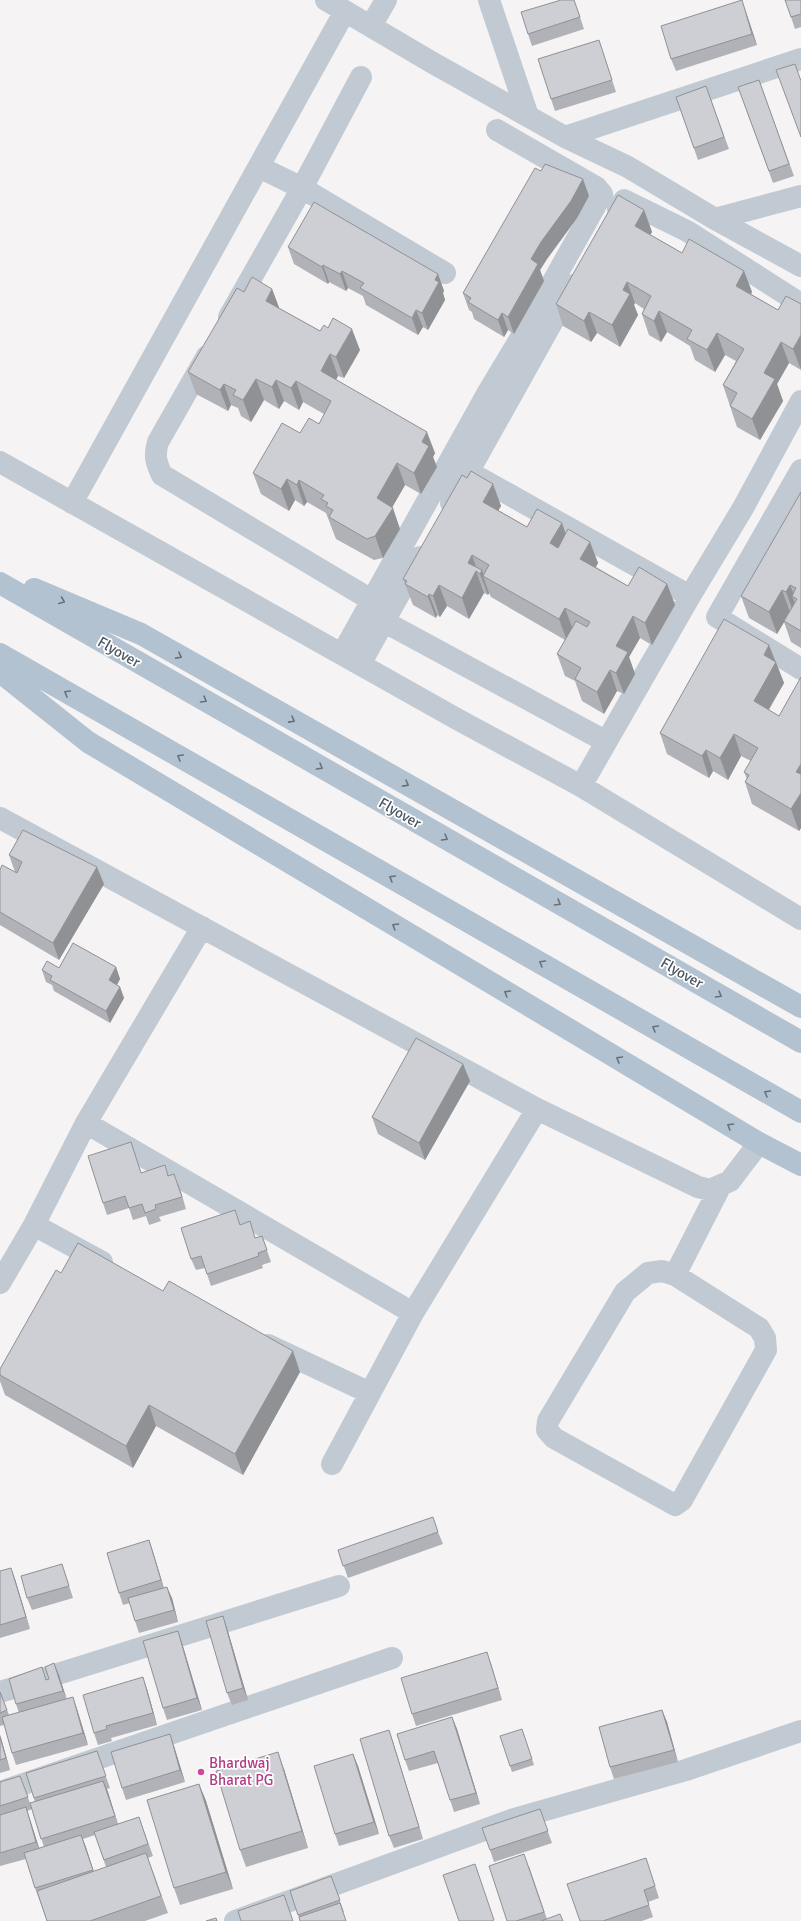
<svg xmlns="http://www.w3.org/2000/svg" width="801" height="1921" font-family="Signika,sans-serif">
	<rect width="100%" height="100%" fill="#f5f3f3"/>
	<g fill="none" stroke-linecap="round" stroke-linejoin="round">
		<path stroke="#c1cad2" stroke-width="22" d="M326,0L433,63L565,137L628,167L715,219L801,266
			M489,0L528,116
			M371,26L386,0
			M361,77L302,188L445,273
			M565,137L801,59
			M618,209L624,200L687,231L801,304
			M715,219L801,196
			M229,317L302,188L259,167
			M207,356L158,442C154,455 156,463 162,475L373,601
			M0,462L457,719L581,786L801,919
			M801,470L717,617L801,669
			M469,472L690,596
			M72,503L345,11
			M451,503L573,285
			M383,621L605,741
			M342,654L487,394L532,319L602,194L596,187L497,130
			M360,664L420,557
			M581,786L690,596L743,508L801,401
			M0,818L537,1109L698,1187L710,1190L730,1181L759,1143
			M86,1123L413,1313
			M34,1225L102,1262
			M675,1275L759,1328L765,1338L766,1350L682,1500L675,1505L554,1438L547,1430L548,1421L625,1292L648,1273L662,1271L675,1275L720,1187
			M0,1283L34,1225L86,1123L202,927
			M268,1345L370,1393
			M332,1464L413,1313L537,1109
			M0,1692L339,1586
			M0,1792L392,1658
			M235,1921L514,1819L686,1770L801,1731"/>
		<path stroke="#b3c2d1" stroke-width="22" d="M0,583L801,1042
			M34,589L141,634L801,1007
			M0,654L801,1112
			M0,672L88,742L759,1143L801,1165"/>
	</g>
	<path fill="#b0b2b7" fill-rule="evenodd" d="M801,0V27L795,29L791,17Z
		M577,8L584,29L532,46L528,34Z
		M746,12L757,45L676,71L671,59Z
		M603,52L616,92L555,111L551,99Z
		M759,80L794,176L773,183L738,87Z
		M706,86L729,149L698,160L676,97Z
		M589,196L577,218L547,259L540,270L544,281L514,334L508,330L504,337L474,319L472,312L469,310L463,293Z
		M644,210L652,232L650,235L682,253L744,271L752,292L751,294L778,310L786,296L801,370L789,363L777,384L783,401L760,440L737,427L723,385L736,361L725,355L715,372L695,360L690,346L667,332L661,342L649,335L642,314L644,309L635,303L634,305L638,315L620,347L597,333L591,342L563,326L556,304Z
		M288,247L438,274L444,291L443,293L445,300L428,330L423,327L418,335L366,305L363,296L348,288L346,291L329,282L328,284L294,264Z
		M272,289L279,308L320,331L360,350L344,378L338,376L336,380L435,453L433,457L437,467L421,494L405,485L392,507L400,529L383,558L374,560L336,539L326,513L307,502L304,506L295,500L289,511L261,494L253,473L300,433L319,424L324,414L303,402L299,410L284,401L279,409L264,400L251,422L241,416L238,408L231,405L228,411L196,394L188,372L244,292Z
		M467,478L493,484L501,506L498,510L527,527L562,523L566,534L590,542L598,563L596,567L628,586L667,584L675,605L652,645L640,638L629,657L635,674L624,694L617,691L604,714L582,701L575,681L565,676L557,654L565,640L491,597L489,593L488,595L484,593L469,619L447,606L440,617L437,615L436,618L413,605L403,579Z
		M801,492V648L791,642L784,622L777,634L749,618L741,596Z
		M775,661L776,662L784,683L769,710L779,716L801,677V828L799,831L752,804L745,782L747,779L744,772L751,761L741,756L728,780L713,771L709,778L667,754L660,733Z
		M9,855L104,884L59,960L0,925V870L15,872Z
		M116,967L120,979L117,985L120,987L124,998L110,1023L54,991L52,985L46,982L42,970L59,968Z
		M463,1064L470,1081L425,1160L378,1134L372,1117Z
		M131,1142L141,1173L168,1176L179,1185L186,1209L159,1217L161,1221L149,1225L146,1216L133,1220L129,1208L107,1215L103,1203Z
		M240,1225L256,1238L262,1236L271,1262L262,1265L263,1268L211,1286L205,1268L196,1270L191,1259Z
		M61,1273L300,1372L243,1475L156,1426L133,1468L5,1395L0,1381V1369Z
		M438,1532L443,1544L348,1578L338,1550Z
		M149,1540L153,1552L164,1588L172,1598L178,1622L139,1633L135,1621L130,1603L123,1605L119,1593Z
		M62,1564L73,1598L32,1610L27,1598Z
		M11,1568L15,1579L30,1629L0,1638V1571Z
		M227,1628L248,1700L232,1705L227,1693Z
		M178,1631L182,1643L202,1710L167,1720L163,1708Z
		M491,1664L502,1700L416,1726L412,1714Z
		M59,1675L66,1699L73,1697L77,1709L88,1745L16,1765L12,1753L4,1725L0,1726V1692L9,1715L19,1713L16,1704L46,1680Z
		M147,1689L157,1725L111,1738L112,1741L98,1745L94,1733Z
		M662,1710L667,1722L678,1762L614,1779L610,1767Z
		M452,1717L457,1729L480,1804L454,1812L438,1763L409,1771L405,1760Z
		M389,1730L393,1742L423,1839L394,1848L389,1836Z
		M0,1735L10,1770L0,1773Z
		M524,1735L534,1765L512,1772L510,1766Z
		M174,1746L185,1782L126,1800L122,1788Z
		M97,1751L110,1788L107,1789L118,1824L139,1817L153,1856L148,1858L168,1913L145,1921H47L35,1888L26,1859L0,1866V1782L20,1776L30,1803L35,1802L26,1773ZM32,1809L44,1847L39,1848L27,1811ZM95,1835L106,1867L94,1872L83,1839Z
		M353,1754L358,1766L379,1834L339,1846L335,1834Z
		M284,1769L308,1848L246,1867L240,1850Z
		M199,1784L206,1801L233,1889L180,1905L174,1888Z
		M544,1821L552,1843L494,1862L490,1850Z
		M529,1866L547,1919L563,1921H507Z
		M650,1870L659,1898L648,1902L653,1917L642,1921H580Z
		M331,1876L344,1912L300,1921L298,1915Z"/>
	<path fill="#909195" d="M742,0L757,45L752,34Z
		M583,179L589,196L577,218L547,259L540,270L544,281L514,334L508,317L531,259L541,242Z
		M644,210L652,232L643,247L635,226Z
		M323,265L329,282L328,284L322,267Z
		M342,271L348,288L346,291L340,274Z
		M744,271L752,292L744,307L736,286Z
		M438,274L444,291L443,293L445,300L428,330L422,313L435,280Z
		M627,282L635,303L634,305L638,315L620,347L612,325L623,290Z
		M272,289L280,310L266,301Z
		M416,310L423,327L418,335L412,318Z
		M659,311L667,332L661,342L654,321Z
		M589,312L597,333L591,342L584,321Z
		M502,313L508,330L504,337L498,320Z
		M352,329L360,350L344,378L336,357Z
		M717,333L725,355L715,372L707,350Z
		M801,335V370L793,349Z
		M781,342L789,363L777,384L783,401L760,440L752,419L764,373Z
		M330,354L338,376L329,392L321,371Z
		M256,379L264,400L251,422L243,400Z
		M276,380L284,401L279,409L272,387Z
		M296,381L303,402L299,410L291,388Z
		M224,384L231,405L228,411L220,390Z
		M427,432L435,453L433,457L437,467L421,494L414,473L422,442Z
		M397,463L405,485L385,520L377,498Z
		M287,479L295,500L289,511L281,489Z
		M299,480L307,502L304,506L297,485Z
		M493,484L501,506L491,523L483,502Z
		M393,508L400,529L383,558L375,536Z
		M562,523L569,544L557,565L550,543Z
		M590,542L598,563L588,580L580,559Z
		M472,555L478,573L476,571L484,593L469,619L462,598L468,563Z
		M482,570L484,576H483L489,593L488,595L480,574Z
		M667,584L675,605L652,645L645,623Z
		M439,585L447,606L440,617L433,596Z
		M790,585L795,597L792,596L797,609L794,614L786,592Z
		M782,590L790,612L777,634L769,612Z
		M429,594L437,615L436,618L428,597Z
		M565,608L573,630L567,641L559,619Z
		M633,616L640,638L629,657L635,674L624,694L616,673V646Z
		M769,645L784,683L761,722L754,701L764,655Z
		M610,670L617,691L604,714L597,692Z
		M734,734L741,756L728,780L720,758Z
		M706,750L713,771L709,778L702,756Z
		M801,764V785L796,772Z
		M801,793V828L799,831L791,809Z
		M97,867L104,884L59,960L53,943Z
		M116,967L120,979L113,992L109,980Z
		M120,987L124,998L110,1023L106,1011Z
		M463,1064L470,1081L425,1160L419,1143Z
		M293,1351L300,1372L243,1475L235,1454Z
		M149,1405L156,1426L133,1468L126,1446Z
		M149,1540L153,1552L165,1592L161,1580Z
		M11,1568L15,1579L30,1629L26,1617Z
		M167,1587L172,1598L178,1622L174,1610Z
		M223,1616L227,1628L248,1700L243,1688Z
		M178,1631L182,1643L202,1710L197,1698Z
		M487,1652L491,1664L502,1700L498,1688Z
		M54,1663L59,1675L68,1703L63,1691Z
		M143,1677L147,1689L157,1725L153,1713Z
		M73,1697L77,1709L88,1745L83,1733Z
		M662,1710L667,1722L678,1762L674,1750Z
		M452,1717L457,1729L480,1804L476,1793Z
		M389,1730L393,1742L423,1839L419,1827Z
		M170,1734L174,1746L185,1782L180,1770Z
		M0,1735L1,1738L10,1770L6,1758L0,1737Z
		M278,1752L284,1769L308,1848L302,1831Z
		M353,1754L358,1766L379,1834L374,1822Z
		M103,1781L108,1792L119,1828L115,1816Z
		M199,1784L206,1801L233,1889L226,1872Z
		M26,1807L30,1819L41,1854L36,1842Z
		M81,1835L86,1847L97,1882L93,1870Z"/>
	<path fill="#cdcfd5" stroke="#909195" d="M561,0H574L580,17L528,34L521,12Z
		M742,0L752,34L671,59L661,26Z
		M785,0H801V14L791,17Z
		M599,40L612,80L551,99L538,59Z
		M795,64L801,81V137L776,70Z
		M759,80L789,164L769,171L738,87Z
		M706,86L724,137L694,148L676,97Z
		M545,164L583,179L571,201L541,242L531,259L538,264L508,317L502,313L498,320L468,302L471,298L463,293L535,168L541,171Z
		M618,195L644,210L635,226L682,253L689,239L744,271L736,286L778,310L786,296L801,304V335L793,349L781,342L764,373L775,379L752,419L730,406L737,393L723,385L744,349L717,333L707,350L687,339L692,330L659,311L654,321L642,314L651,296L627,282L623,290L630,294L612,325L589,312L584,321L556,304Z
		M314,202L438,274L435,280L439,282L422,313L416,310L412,318L360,288L364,283L342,271L340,274L323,265L322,267L288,247Z
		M252,277L272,289L266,301L320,331L324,325L328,328L333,318L352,329L336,357L330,354L321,371L427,432L422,442L429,446L414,473L397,463L377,498L393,508L375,536L367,539L329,517L333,510L326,506L328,503L321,499L324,495L299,480L297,485L287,479L281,489L253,473L282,423L300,433L309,418L319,424L331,401L296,381L291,388L276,380L272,387L256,379L243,400L233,395L236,390L224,384L220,390L188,372L237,288L244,292Z
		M471,471L493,484L483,502L527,527L537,509L562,523L550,543L558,548L568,529L590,542L580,559L628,586L639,567L667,584L645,623L633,616L616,646L628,652L616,673L610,670L597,692L575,679L581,668L557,654L576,621L587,627L590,622L565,608L559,619L483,576L489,565L472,555L468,563L482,570L480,574L476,571L462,598L439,585L433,596L429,594L428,597L405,584L407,581L403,579L462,475L467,478Z
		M801,492V631L784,621L797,599L792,596L796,588L790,585L786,592L782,590L769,612L741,596Z
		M724,619L769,645L764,655L776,662L754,701L779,716L801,677V764L796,772L801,774V793L791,809L745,782L749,775L744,772L758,748L734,734L720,758L706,750L702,756L660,733Z
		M23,830L97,867L53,943L0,912V870L2,865L17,873L22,862L9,855Z
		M73,943L116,967L109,980L120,987L106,1011L50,980L52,976L42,970L47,961L59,968Z
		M416,1038L463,1064L419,1143L372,1117Z
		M131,1142L141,1173L165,1165L168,1176L174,1174L182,1197L155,1205L156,1209L145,1213L142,1204L129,1208L125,1196L103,1203L88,1156Z
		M235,1210L240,1225L250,1221L255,1238L262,1236L267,1250L258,1253L259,1256L207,1274L201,1256L191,1259L181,1228Z
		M78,1243L163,1291L169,1281L293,1351L235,1454L149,1405L126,1446L0,1375V1369L56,1270L61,1273Z
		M433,1517L438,1532L343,1566L338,1550Z
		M149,1540L161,1580L119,1593L107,1553Z
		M62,1564L69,1586L27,1598L21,1576Z
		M11,1568L26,1617L0,1625V1571Z
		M167,1587L174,1610L135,1621L128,1598Z
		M223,1616L243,1688L227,1693L206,1621Z
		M178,1631L197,1698L163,1708L143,1641Z
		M487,1652L498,1688L412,1714L401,1678Z
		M54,1663L63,1691L16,1704L9,1679L42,1667L46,1680L49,1679L45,1667Z
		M143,1677L153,1713L106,1726L107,1729L94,1733L83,1695Z
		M0,1692L7,1710L0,1713Z
		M73,1697L83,1733L12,1753L2,1717Z
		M662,1710L674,1750L610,1767L599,1727Z
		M452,1717L476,1793L450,1800L434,1751L405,1760L397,1734Z
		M522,1729L532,1759L510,1766L500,1736Z
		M389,1730L419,1827L389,1836L360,1739Z
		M170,1734L180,1770L122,1788L111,1752Z
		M0,1737L6,1758L0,1760Z
		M97,1751L106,1776L34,1798L26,1773Z
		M278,1752L302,1831L240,1850L216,1771Z
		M353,1754L374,1822L335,1834L314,1766Z
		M20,1776L28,1797L0,1806V1782Z
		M103,1781L115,1816L41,1839L30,1803Z
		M199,1784L226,1872L174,1888L147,1800Z
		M26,1807L36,1842L0,1853V1815Z
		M540,1809L548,1831L490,1850L482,1828Z
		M139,1817L148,1844L104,1860L94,1832Z
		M81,1835L93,1870L35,1888L24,1853Z
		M146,1853L161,1896L90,1921H47L37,1891Z
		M524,1854L544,1912L516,1921H507L489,1866Z
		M646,1858L655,1886L644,1890L649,1905L603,1921H580L567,1884Z
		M475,1864L494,1920L492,1921H459L443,1875Z
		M331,1876L340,1900L298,1915L290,1891Z
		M284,1895L293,1921H241L238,1911Z
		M340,1903L346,1921H300L299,1917Z
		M560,1914L563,1921H541Z
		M216,1918L217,1921H206Z"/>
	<defs><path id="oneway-chevron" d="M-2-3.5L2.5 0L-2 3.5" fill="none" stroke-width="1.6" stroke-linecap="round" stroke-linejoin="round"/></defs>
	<g stroke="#64717d">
		<use href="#oneway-chevron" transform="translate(62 601) rotate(23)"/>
		<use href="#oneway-chevron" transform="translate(179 656) rotate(29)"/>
		<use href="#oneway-chevron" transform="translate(67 693) rotate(-150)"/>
		<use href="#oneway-chevron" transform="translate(204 700) rotate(30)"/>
		<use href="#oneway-chevron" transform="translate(292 720) rotate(29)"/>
		<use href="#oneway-chevron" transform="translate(180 757) rotate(-150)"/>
		<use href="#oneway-chevron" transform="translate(320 767) rotate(30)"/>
		<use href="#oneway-chevron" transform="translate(406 784) rotate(29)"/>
		<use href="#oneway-chevron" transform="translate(445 838) rotate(30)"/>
		<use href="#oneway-chevron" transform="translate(392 878) rotate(-150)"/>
		<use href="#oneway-chevron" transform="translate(558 903) rotate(30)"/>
		<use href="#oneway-chevron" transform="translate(395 926) rotate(-149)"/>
		<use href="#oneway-chevron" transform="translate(542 963) rotate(-150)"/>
		<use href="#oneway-chevron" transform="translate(507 993) rotate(-149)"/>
		<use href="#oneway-chevron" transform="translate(719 995) rotate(30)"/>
		<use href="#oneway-chevron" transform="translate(655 1028) rotate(-150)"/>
		<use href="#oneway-chevron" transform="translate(619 1059) rotate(-149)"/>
		<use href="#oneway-chevron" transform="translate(767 1093) rotate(-150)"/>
		<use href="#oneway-chevron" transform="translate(730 1126) rotate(-149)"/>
	</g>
	<circle fill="#d1479c" stroke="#fff" stroke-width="1.5" cx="201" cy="1772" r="4"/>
	<g text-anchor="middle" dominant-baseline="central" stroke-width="3.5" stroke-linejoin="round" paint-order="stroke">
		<g font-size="15" fill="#4a5661" stroke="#fff">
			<text transform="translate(119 652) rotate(30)">Flyover</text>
			<text transform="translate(400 813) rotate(30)">Flyover</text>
			<text transform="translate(682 973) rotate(30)">Flyover</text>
		</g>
		<g font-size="15" fill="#b23c85" stroke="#fff" text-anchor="start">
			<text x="209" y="1763">Bhardwaj<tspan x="209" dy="17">Bharat PG</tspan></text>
		</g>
	</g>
</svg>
